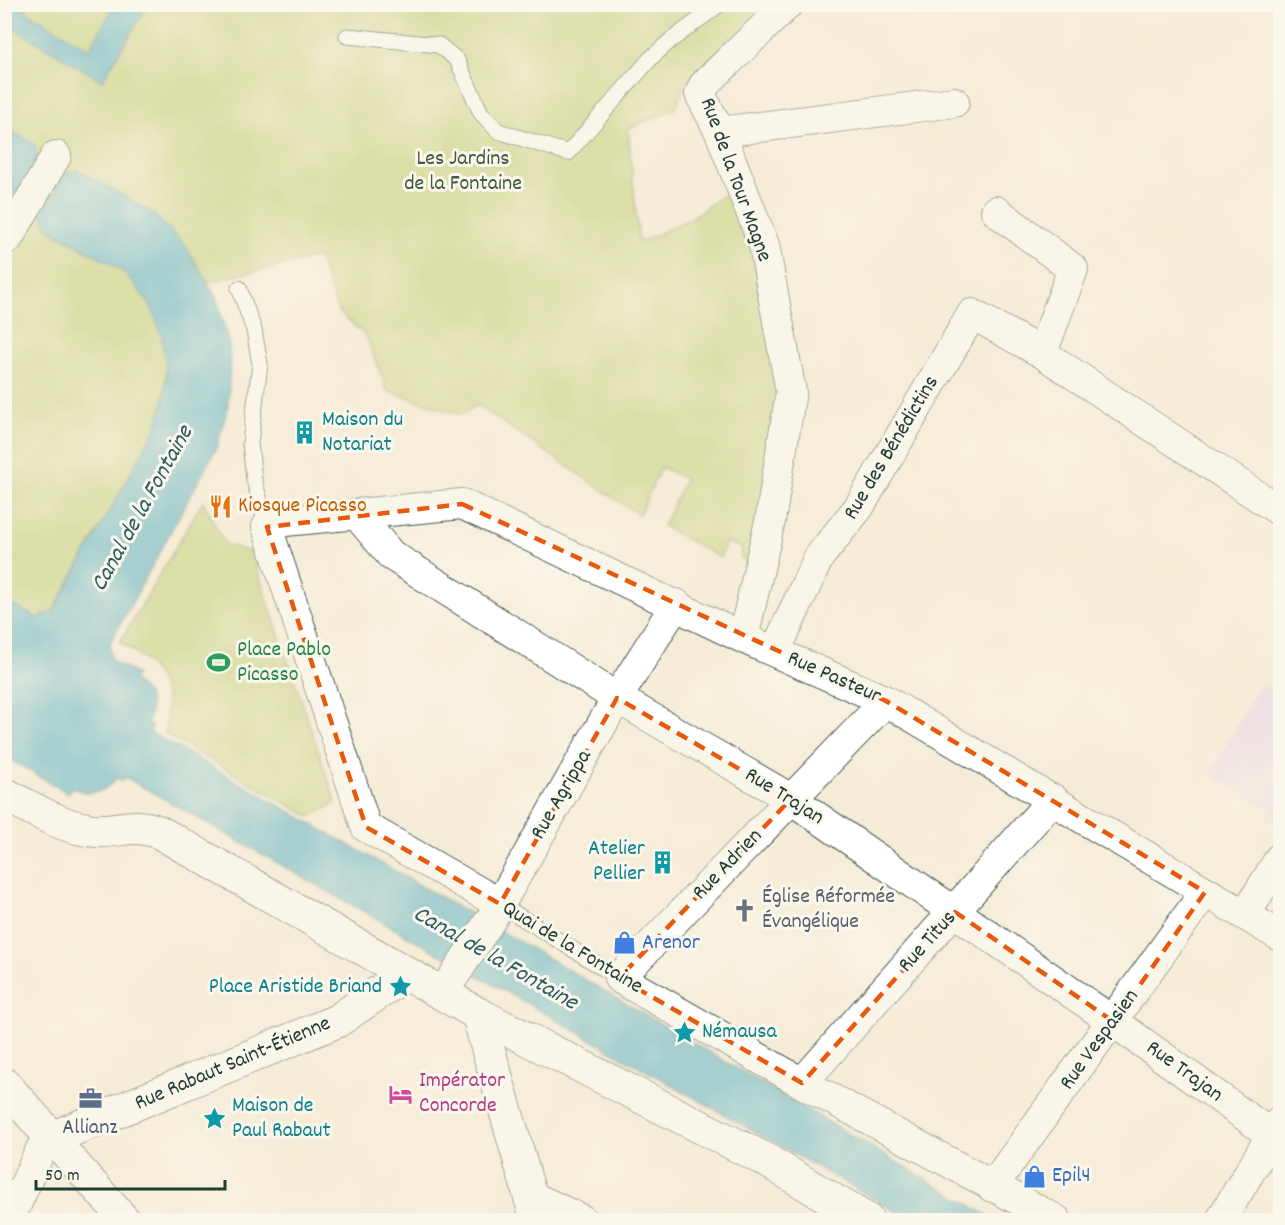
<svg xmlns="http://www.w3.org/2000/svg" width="1285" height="1225" font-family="Dekko,sans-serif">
	<rect width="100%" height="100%" fill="#fbf7ec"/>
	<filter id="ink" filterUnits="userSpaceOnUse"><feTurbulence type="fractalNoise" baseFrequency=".0167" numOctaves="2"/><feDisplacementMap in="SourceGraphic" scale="12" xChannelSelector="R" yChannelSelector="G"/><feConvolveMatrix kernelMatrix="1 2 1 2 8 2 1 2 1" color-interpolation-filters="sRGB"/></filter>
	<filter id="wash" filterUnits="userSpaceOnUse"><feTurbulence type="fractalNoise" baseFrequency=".008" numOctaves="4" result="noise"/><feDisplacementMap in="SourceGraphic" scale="24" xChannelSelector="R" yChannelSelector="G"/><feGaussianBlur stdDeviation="1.35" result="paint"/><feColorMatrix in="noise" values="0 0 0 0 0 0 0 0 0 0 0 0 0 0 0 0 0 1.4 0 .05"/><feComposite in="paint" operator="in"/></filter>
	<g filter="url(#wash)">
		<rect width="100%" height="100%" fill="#f5ecd7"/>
		<path fill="#e3d3f2" d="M1261,683L1280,694V827L1266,819L1270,810L1209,774Z"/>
		<path fill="#bccd6f" stroke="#6e8552" stroke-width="1.5" d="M5,5H774L738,44L729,38L684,87L675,109L628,129L639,243L693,217L737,185L781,378L756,566L741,558L742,548L726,542L720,558L663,526L685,479L661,467L639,515L477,405L461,415L387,391L366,336L338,311L318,257L208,282C173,219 138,204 78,170L65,173L42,213C44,217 45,223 47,226C55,238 108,259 122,271C169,309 175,379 154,432L52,612L37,618L14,605L10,610L5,608V200L15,197L34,144L5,127Z
			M203,501L225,544L251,552L336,803L310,817L165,734C172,688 159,666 120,642Z"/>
		<path fill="#46acc6" stroke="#32747d" stroke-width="1.5" d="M5,4L28,5L25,11L89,49L115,5H148L102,81L5,23Z
			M5,127L34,144L38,157L15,197L5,200Z
			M78,170L151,212L185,245L216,297L229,343L230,364L228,407L217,447L110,643L111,660L136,674L133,681C149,690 155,706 147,724L152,727L150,732L543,955L996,1220H911L125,777L122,781L117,778C104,793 89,797 72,787L68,793L5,757L4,608L10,610L13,605L37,618L53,612L154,432L163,406L167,374L162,338L156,320L149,303L134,284L122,270L47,227L42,213L65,173Z"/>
	</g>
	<g filter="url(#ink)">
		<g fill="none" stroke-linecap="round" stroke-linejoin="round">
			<defs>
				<path id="lane" d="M347,36L439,45L457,60L481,113L498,131L568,153L651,58L670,41L720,4
					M239,288L254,330L260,364L250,443L254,480L267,527
					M500,904L619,978"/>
				<path id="street" d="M720,132L954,102
					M996,211L1073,269L1042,353
					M4,236L8,238L56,156
					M358,516L391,555L617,698L791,799L1114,1022L1280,1141
					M743,638L770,521L791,392L764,245L720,132L700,94L704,85L788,4
					M775,652L819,557L859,507L972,314L1042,353L1280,511
					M886,701L619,978L802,1083L1056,1220
					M500,904L366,827L267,527L285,521L462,504L743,638L886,701L1280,936
					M1245,915L1280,858
					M443,993L493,916L617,698L676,604
					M802,1083L1053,799
					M992,1187L1205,892
					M531,1196L582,1220
					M9,1220L41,1149L52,1138L125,1220
					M1221,1220L1280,1121"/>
				<path id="secondary" d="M4,794C32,808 59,826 90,830C118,834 129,821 159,832L478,1014L764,1159L867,1220
					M478,1014L537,1220
					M4,1084L52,1138L337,1021L406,974"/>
			</defs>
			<use href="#lane" stroke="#3f574c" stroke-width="17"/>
			<use href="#street" stroke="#3f574c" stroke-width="32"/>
			<use href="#secondary" stroke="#3f574c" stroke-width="35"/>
			<use href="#lane" stroke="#fff" stroke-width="15"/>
			<use href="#street" stroke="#fff" stroke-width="30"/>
			<use href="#secondary" stroke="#fff" stroke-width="33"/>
		</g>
	</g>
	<path d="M0 0H1285V1225H0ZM462,504L886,701L1205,892L1114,1022L955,912L802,1083L619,978L791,799L617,698L500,904L366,827L267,527Z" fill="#f5ecd7" fill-opacity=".55" fill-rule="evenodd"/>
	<path fill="none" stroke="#e8590c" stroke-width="4.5" stroke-dasharray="12 8" stroke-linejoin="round" d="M462,504L886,701L1205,892L1114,1022L955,912L802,1083L619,978L791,799L617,698L500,904L366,827L267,527Z"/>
	<defs>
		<symbol id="building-bare" viewBox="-9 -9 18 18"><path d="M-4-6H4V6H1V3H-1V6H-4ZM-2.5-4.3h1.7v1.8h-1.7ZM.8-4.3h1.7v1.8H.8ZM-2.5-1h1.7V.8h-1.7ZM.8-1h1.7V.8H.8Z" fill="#0f9aa8" stroke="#fbf7ec" stroke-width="2.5" paint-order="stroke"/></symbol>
		<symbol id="restaurant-bare" viewBox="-9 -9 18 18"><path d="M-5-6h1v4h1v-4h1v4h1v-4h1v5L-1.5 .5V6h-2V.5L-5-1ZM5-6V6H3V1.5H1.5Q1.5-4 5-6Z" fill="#e8710a" stroke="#fbf7ec" stroke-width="2.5" paint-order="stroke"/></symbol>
		<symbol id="stadium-bare" viewBox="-9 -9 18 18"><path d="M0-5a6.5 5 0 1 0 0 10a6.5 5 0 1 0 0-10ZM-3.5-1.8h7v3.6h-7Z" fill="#2e9e5b" stroke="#fbf7ec" stroke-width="2.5" paint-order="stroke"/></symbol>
		<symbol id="church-bare" viewBox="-9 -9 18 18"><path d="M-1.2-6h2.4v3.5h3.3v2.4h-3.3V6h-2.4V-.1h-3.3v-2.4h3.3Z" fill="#6b7280" stroke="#fbf7ec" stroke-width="2.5" paint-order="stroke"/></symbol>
		<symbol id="shop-bare" viewBox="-9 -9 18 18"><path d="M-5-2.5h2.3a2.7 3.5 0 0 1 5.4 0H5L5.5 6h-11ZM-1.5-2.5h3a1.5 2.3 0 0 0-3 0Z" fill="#3f7fe0" stroke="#fbf7ec" stroke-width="2.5" paint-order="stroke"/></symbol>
		<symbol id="sight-bare" viewBox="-9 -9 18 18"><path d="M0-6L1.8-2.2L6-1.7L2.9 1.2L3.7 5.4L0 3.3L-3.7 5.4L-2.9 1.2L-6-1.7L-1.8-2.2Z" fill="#0f9aa8" stroke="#fbf7ec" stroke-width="2.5" paint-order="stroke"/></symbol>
		<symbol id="hotel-bare" viewBox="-9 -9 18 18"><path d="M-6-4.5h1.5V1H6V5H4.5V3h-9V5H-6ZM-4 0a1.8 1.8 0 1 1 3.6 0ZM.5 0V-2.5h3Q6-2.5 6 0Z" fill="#d1479c" stroke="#fbf7ec" stroke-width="2.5" paint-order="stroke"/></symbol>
		<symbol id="office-bare" viewBox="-9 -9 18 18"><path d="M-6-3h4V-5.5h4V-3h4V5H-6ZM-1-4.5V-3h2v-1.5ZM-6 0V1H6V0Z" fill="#5c6f8a" stroke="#fbf7ec" stroke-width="2.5" paint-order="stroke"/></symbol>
	</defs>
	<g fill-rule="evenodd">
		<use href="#building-bare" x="288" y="416" width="33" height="33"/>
		<use href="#restaurant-bare" x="204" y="490" width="33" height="33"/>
		<use href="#stadium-bare" x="202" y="646" width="33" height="33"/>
		<use href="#building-bare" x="646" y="846" width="33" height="33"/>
		<use href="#church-bare" x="728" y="894" width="33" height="33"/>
		<use href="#shop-bare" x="608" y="926" width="33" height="33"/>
		<use href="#sight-bare" x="384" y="970" width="33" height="33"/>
		<use href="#sight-bare" x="668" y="1016" width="33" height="33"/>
		<use href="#hotel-bare" x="384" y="1078" width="33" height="33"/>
		<use href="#office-bare" x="74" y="1082" width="33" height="33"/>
		<use href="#sight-bare" x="198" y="1102" width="33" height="33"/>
		<use href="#shop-bare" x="1018" y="1160" width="33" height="33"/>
	</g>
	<g text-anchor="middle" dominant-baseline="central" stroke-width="6" stroke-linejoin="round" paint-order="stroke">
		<g font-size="22" fill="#3e5a40" stroke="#fbf7ec">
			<text x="463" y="159">Les Jardins<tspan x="463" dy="25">de la Fontaine</tspan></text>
		</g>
		<g font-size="22" fill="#1f3d34" stroke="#fbf7ec">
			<text transform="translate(735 180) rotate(70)">Rue de la Tour Magne</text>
			<text transform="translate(892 448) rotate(-59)">Rue des Bénédictins</text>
			<text transform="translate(834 678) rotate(24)">Rue Pasteur</text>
			<text transform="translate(562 795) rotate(-60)">Rue Agrippa</text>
			<text transform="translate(784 797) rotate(32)">Rue Trajan</text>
			<text transform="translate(728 865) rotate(-46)">Rue Adrien</text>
			<text transform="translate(928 942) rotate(-48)">Rue Titus</text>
			<text transform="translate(572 948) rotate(31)">Quai de la Fontaine</text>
			<text transform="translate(1100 1040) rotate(-54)">Rue Vespasien</text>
			<text transform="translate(233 1064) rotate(-23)">Rue Rabaut Saint-Étienne</text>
			<text transform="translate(1184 1072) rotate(36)">Rue Trajan</text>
		</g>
		<g font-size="22" fill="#0d838f" stroke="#fbf7ec" text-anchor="start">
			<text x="322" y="420">Maison du<tspan x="322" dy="25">Notariat</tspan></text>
			<text x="645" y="849" text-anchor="end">Atelier<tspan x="645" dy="25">Pellier</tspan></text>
			<text x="382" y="987" text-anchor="end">Place Aristide Briand</text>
			<text x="702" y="1032">Némausa</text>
			<text x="232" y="1106">Maison de<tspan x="232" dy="25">Paul Rabaut</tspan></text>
		</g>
		<g font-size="22" fill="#c56008" stroke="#fbf7ec" text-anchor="start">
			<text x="238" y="506">Kiosque Picasso</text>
		</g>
		<g font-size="22" fill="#27864d" stroke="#fbf7ec" text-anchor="start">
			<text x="237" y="650">Place Pablo<tspan x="237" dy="25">Picasso</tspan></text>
		</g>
		<g font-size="22" fill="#5b616d" stroke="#fbf7ec" text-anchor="start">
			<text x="762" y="897">Église Réformée<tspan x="762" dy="25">Évangélique</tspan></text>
		</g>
		<g font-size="22" fill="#366cbe" stroke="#fbf7ec" text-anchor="start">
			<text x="642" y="943">Arenor</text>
			<text x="1052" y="1176">Epil4</text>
		</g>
		<g font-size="22" fill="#b23c85" stroke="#fbf7ec" text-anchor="start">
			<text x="419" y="1081">Impérator<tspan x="419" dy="25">Concorde</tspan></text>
		</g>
		<g font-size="22" fill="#4e5e75" stroke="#fbf7ec">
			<text x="90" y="1128">Allianz</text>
		</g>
		<g font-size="24" font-style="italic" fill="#2b5e60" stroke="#fbf7ec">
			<text transform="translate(143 509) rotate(-61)">Canal de la Fontaine</text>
			<text transform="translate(495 959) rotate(30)">Canal de la Fontaine</text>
		</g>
	</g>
	<rect width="1285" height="1225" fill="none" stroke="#fbf7ec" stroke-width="24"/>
	<path d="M36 1180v9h189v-9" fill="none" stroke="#1f3d34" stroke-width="3"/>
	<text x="45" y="1180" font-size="18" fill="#1f3d34" stroke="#fbf7ec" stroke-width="4.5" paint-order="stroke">50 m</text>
</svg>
